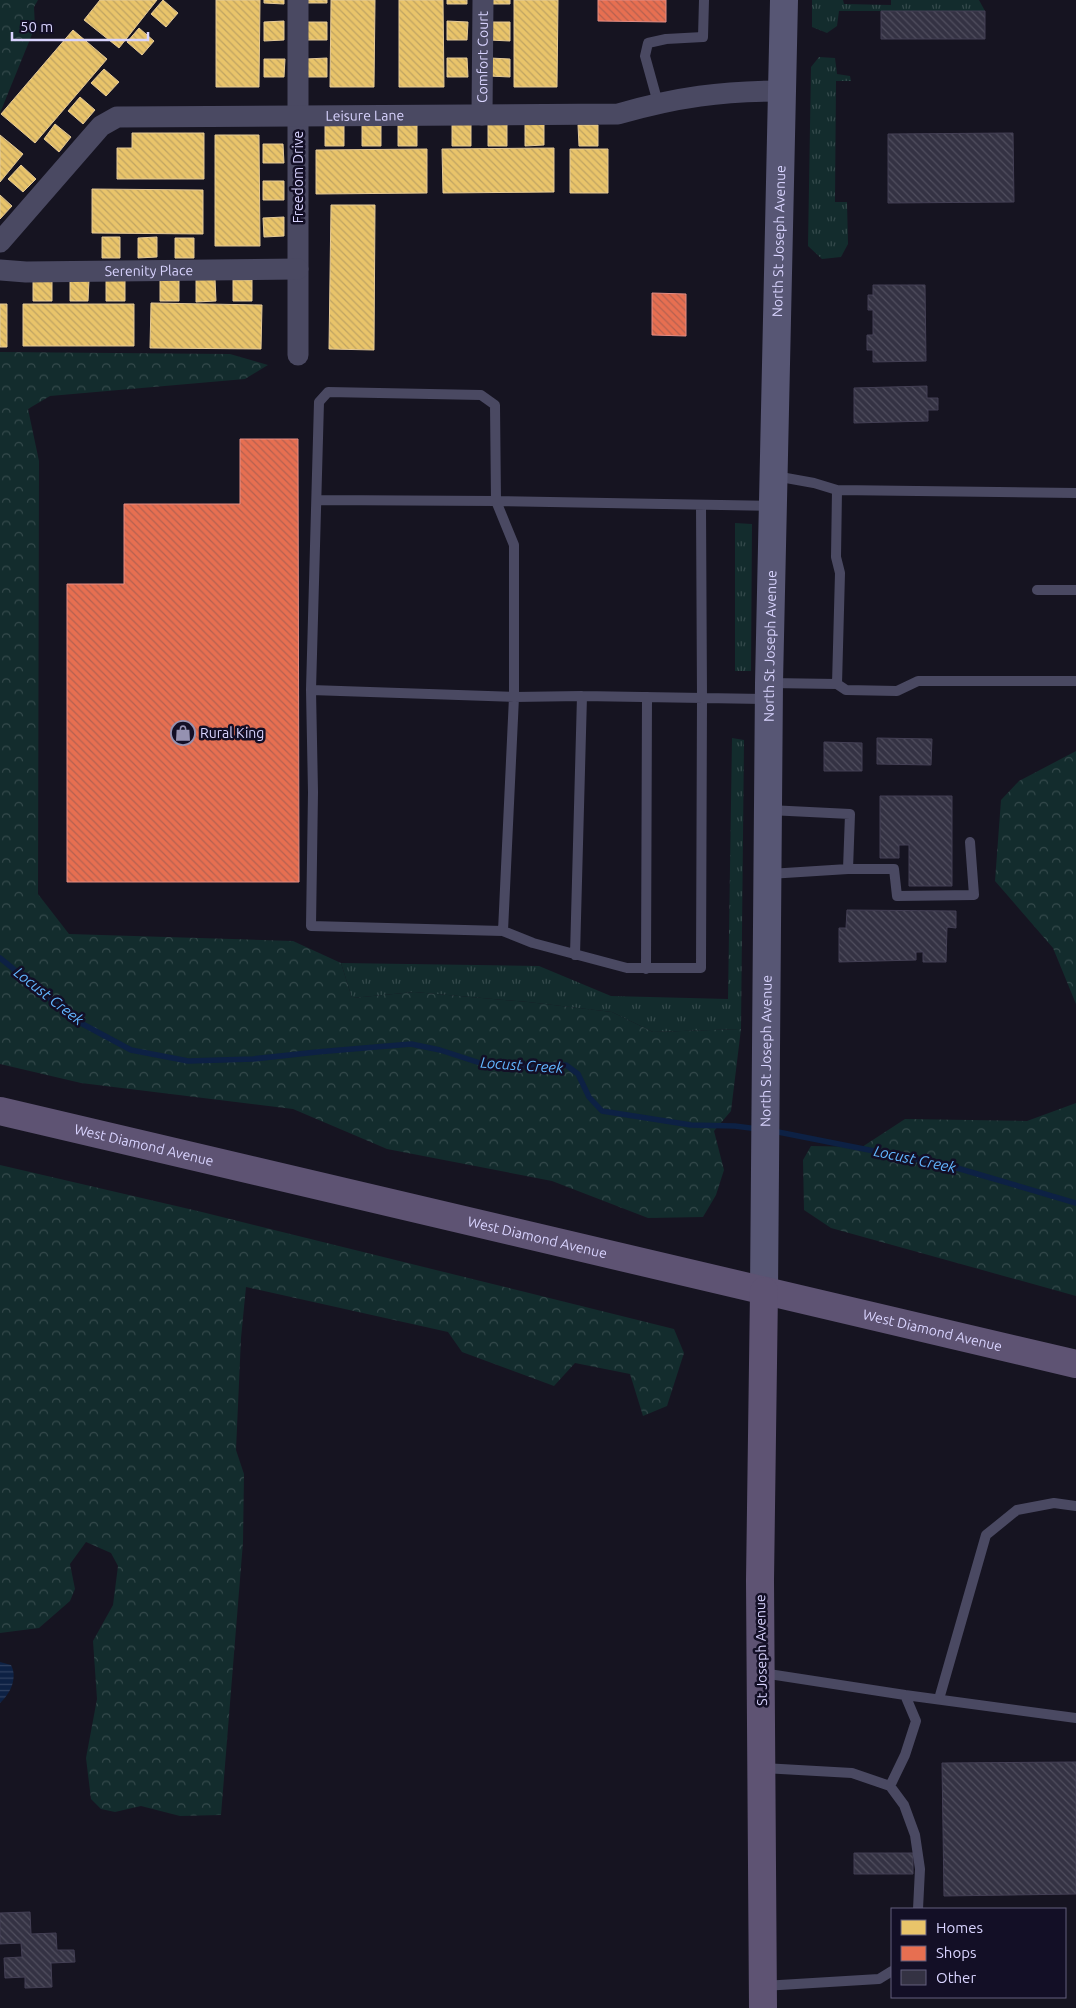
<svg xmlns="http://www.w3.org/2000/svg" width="1076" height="2008" font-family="Ubuntu,sans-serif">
	<defs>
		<pattern id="grass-tufts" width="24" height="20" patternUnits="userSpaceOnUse" patternTransform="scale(1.25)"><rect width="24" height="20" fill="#132c2d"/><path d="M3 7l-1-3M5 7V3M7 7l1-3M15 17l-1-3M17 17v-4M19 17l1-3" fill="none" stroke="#354a4c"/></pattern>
		<pattern id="forest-crowns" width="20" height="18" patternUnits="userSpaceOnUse" patternTransform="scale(1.25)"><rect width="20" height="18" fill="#132c2d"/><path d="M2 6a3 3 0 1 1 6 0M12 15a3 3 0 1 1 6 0" fill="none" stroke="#354a4c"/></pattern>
		<pattern id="water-rules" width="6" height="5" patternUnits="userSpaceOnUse" patternTransform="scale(1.25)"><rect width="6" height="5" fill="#0d2144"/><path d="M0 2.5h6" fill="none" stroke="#304060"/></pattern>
		<pattern id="homes-back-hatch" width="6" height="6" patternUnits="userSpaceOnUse" patternTransform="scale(1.25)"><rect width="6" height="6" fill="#e9c46a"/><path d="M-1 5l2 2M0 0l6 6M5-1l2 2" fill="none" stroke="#bfa362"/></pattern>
		<pattern id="shops-back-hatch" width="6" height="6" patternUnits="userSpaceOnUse" patternTransform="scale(1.25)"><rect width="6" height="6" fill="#e76f51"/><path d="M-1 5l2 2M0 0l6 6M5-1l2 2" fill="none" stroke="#b56150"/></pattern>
		<pattern id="building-back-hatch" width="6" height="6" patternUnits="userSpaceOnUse" patternTransform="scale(1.25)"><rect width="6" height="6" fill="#343243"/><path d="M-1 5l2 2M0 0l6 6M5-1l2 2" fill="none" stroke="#514f5f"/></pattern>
	</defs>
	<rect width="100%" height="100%" fill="#161421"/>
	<path fill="url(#grass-tufts)" d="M812,0H843L844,4L891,5V0H979L985,11H839L837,26L827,33L812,27Z
		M819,57L835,58L837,74L850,76L851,81H836L835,202H847L848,244L841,257L822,259L808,246L811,67Z
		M735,523L752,524L751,671H735Z
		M732,738L744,740L741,1029L653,1032L612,1012L528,1002L414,992L352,998L341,963L539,966L611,996L728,999Z"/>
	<path fill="url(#forest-crowns)" d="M0,0H38L34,7L35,27L0,113Z
		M0,352L230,354L268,365L245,379L50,396L28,409L39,461L38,894L69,934L293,941L341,963L352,998L414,992L528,1002L612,1012L653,1032L741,1029L731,1111L714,1131L724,1170L716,1195L703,1217L648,1218L552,1181L387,1149L293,1109L81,1083L0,1064Z
		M1076,751V1004L1053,948L995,881L1001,800L1019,781Z
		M1076,1103V1296L831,1228L804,1210L803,1160L811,1146L862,1147L905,1119L1027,1121Z
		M0,1165L202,1212L674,1329L684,1353L667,1406L643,1416L630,1374L575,1363L554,1386L462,1352L448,1332L246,1287L241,1338L236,1450L244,1474L243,1542L221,1815L180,1816L141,1806L115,1812L101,1809L91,1799L86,1758L97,1699L93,1641L113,1605L118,1566L111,1553L86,1542L70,1564L75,1589L70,1601L39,1628L0,1633Z"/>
	<path fill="url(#water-rules)" d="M0,1662L11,1665C18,1678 10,1694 0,1703Z"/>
	<path fill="url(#homes-back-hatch)" stroke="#e4c997" d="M100,0H157L119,48L84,20Z
		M163,0L178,13L166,27L151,14Z
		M216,0H260L259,87H216Z
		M264,0H284V4L264,3Z
		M307,0H327V3H307Z
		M331,0H375L374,87H330Z
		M399,0H443L444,87H399Z
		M447,0H467V4H447Z
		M489,0H510V4H489Z
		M514,0H558L557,87H514Z
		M284,21V40L264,41V22Z
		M447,21L468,22L467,40H447Z
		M307,22H327V40H307Z
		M489,22H510V41L489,40Z
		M139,28L154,41L142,55L127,42Z
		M73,30L107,59L35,143L1,114Z
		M327,58V77H307L306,59Z
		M447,58H467L468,77H447Z
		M490,58L510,59V77L489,76Z
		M264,59H285L284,77H264Z
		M104,69L119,82L106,96L91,83Z
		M80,97L95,110L83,124L68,111Z
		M55,124L71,137L59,152L44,139Z
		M325,124H344V146H325Z
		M381,124V146H362V125Z
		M398,124H417V146H398Z
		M471,124V146H452V125Z
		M488,124H507V146H488Z
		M525,124H544V145L525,146Z
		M578,125H598V146H579Z
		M132,133H204V179H117V148H132Z
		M0,135L23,154L0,182Z
		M215,135H259L260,246H215Z
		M263,144H283L284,163H263Z
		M554,148V192L443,193L442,149Z
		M427,149V193L316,194V150Z
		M570,149H608V193H570Z
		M21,165L36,179L23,192L8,179Z
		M263,181H284V200H263Z
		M92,189L203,190V234L92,233Z
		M0,195L12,206L0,219Z
		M331,205H375L374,350L329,349Z
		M284,217V236L264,237L263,218Z
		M102,237H120V258H102Z
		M157,237V257L138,258V238Z
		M175,238H194V258H175Z
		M215,279L216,301L196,302V280Z
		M33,280H52V301H33Z
		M70,280H89L88,301H70Z
		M106,280H125V301H106Z
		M160,280H179V301H160Z
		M233,280H252V301H233Z
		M151,303L262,305L261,349L150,348Z
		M0,304H7V347H0Z
		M23,304H134V346H23Z"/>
	<path fill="url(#shops-back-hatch)" stroke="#e38d85" d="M598,0H666V22L598,21Z
		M652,293L686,294V336L652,335Z
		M240,439H298L299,882H67V584H124V504H240Z"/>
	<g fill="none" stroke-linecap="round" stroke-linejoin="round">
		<path stroke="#0d2144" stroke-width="5.5" d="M0,958L77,1021L131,1050L188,1061L253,1059L317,1052L411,1044L440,1050L480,1063L529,1066L566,1065L578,1074L589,1097L602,1111L691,1125L735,1126L758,1129
			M773,1131L950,1166L1076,1203"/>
	</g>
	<path fill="url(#building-back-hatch)" stroke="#433f54" d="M881,11H985V39H881Z
		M1013,133L1014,202L888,203V134Z
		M873,285H925L926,361L873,362V350H867V335H873V310H868V295H873Z
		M927,386V398H938V410H928V421L854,423V388Z
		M877,738L932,739L931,765L877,764Z
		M824,742L862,743V771H824Z
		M880,796H952V886H909V845H899V858H880Z
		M847,910L956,911V928L947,927L946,962H923V952H916V960L839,962V928H846Z
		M1076,1762V1894L944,1896L942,1763Z
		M854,1853H913V1874H854Z
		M30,1912L31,1934L56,1933L57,1950H74L75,1962L51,1963L52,1987L25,1988V1977L5,1978L4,1958L22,1957L21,1943L0,1944V1913Z"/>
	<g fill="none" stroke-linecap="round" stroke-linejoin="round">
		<path stroke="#4a4962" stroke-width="10" d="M658,103L645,56L648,43L666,39L703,37L704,0
			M837,490L1076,493
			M317,500L496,501L495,405L481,395L328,392L319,402L311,690L313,792L311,926L503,931L514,697V545L496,501L773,506
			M1037,590H1076
			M770,683L837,684L840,573L836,557L837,490L814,483L775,476
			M837,684L846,690L897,691L918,681H1076
			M311,690L514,697L582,696L769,699
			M848,869H894L897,896L974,895L970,842
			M769,874L848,869L850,814L769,810
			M503,931L533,943L627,968H701L702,698L701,505
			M575,955L582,696
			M646,969L647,697
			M762,1673L905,1695L916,1721L905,1755L890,1786
			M905,1695L1076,1718
			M939,1699L986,1535L1017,1510L1054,1503L1076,1506
			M763,1768L852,1773L890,1786L904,1805L915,1835L920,1869L918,1909
			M763,1986L879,1979L892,1971"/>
		<g stroke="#4a4962" stroke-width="21">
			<path d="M298,0V355"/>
			<path id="s1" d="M482,115L483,0"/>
			<path id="s2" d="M0,242L101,126L117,117L618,114C677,97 722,91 783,91"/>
			<path id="s3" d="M0,270L26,272L298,269"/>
		</g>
		<path stroke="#575674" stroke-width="28" id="s4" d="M764,1291L769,683L784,0"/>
		<g stroke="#5e5373" stroke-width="28">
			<path id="s5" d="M0,1111L1076,1364"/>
			<path d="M763,2008L760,1581L764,1291"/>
		</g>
	</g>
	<defs>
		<symbol id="shop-ring" viewBox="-11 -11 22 22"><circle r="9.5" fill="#130f26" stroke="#9591b1" stroke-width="1.5"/><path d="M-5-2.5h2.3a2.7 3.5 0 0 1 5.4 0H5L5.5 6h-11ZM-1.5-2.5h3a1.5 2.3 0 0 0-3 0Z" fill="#9591b1"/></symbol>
	</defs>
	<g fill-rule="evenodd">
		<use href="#shop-ring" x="169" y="719" width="28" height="28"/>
	</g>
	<g text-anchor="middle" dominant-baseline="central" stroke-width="5" stroke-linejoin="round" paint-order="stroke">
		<g font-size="14" fill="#d9d4ff" stroke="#130f26">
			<text stroke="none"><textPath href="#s1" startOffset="58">Comfort Court</textPath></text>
			<text stroke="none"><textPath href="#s2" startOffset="420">Leisure Lane</textPath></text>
			<text transform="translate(298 177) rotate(-90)">Freedom Drive</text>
			<text stroke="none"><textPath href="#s4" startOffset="1050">North St Joseph Avenue</textPath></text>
			<text stroke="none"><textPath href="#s3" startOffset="149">Serenity Place</textPath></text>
			<text stroke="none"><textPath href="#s4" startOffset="645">North St Joseph Avenue</textPath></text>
			<text stroke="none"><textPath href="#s4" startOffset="240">North St Joseph Avenue</textPath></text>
			<text stroke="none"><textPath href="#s5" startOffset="148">West Diamond Avenue</textPath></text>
			<text stroke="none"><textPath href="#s5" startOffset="552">West Diamond Avenue</textPath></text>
			<text stroke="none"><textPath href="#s5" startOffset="958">West Diamond Avenue</textPath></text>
			<text transform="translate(761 1650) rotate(-91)">St Joseph Avenue</text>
		</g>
		<g font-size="14" fill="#d9d4ff" stroke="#130f26" text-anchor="start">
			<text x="200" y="733">Rural King</text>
		</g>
		<g font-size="15" font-style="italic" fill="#62b6ff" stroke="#130f26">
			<text transform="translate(49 996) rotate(38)">Locust Creek</text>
			<text transform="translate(522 1065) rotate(4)">Locust Creek</text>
			<text transform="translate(915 1159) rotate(12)">Locust Creek</text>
		</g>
	</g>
	<rect x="891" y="1908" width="175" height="90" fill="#130f26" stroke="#625e7d"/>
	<rect x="901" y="1920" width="25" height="15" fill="#e9c46a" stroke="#625e7d"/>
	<text x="936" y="1933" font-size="15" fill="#d9d4ff">Homes</text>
	<rect x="901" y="1946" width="25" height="15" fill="#e76f51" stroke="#625e7d"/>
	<text x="936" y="1958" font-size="15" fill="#d9d4ff">Shops</text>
	<rect x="901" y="1970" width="25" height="15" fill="#343243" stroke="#625e7d"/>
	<text x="936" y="1983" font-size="15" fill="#d9d4ff">Other</text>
	<path d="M12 32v8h136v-8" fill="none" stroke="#d9d4ff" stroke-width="2.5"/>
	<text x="20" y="32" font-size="15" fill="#d9d4ff" stroke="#130f26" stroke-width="4" paint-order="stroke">50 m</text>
</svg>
